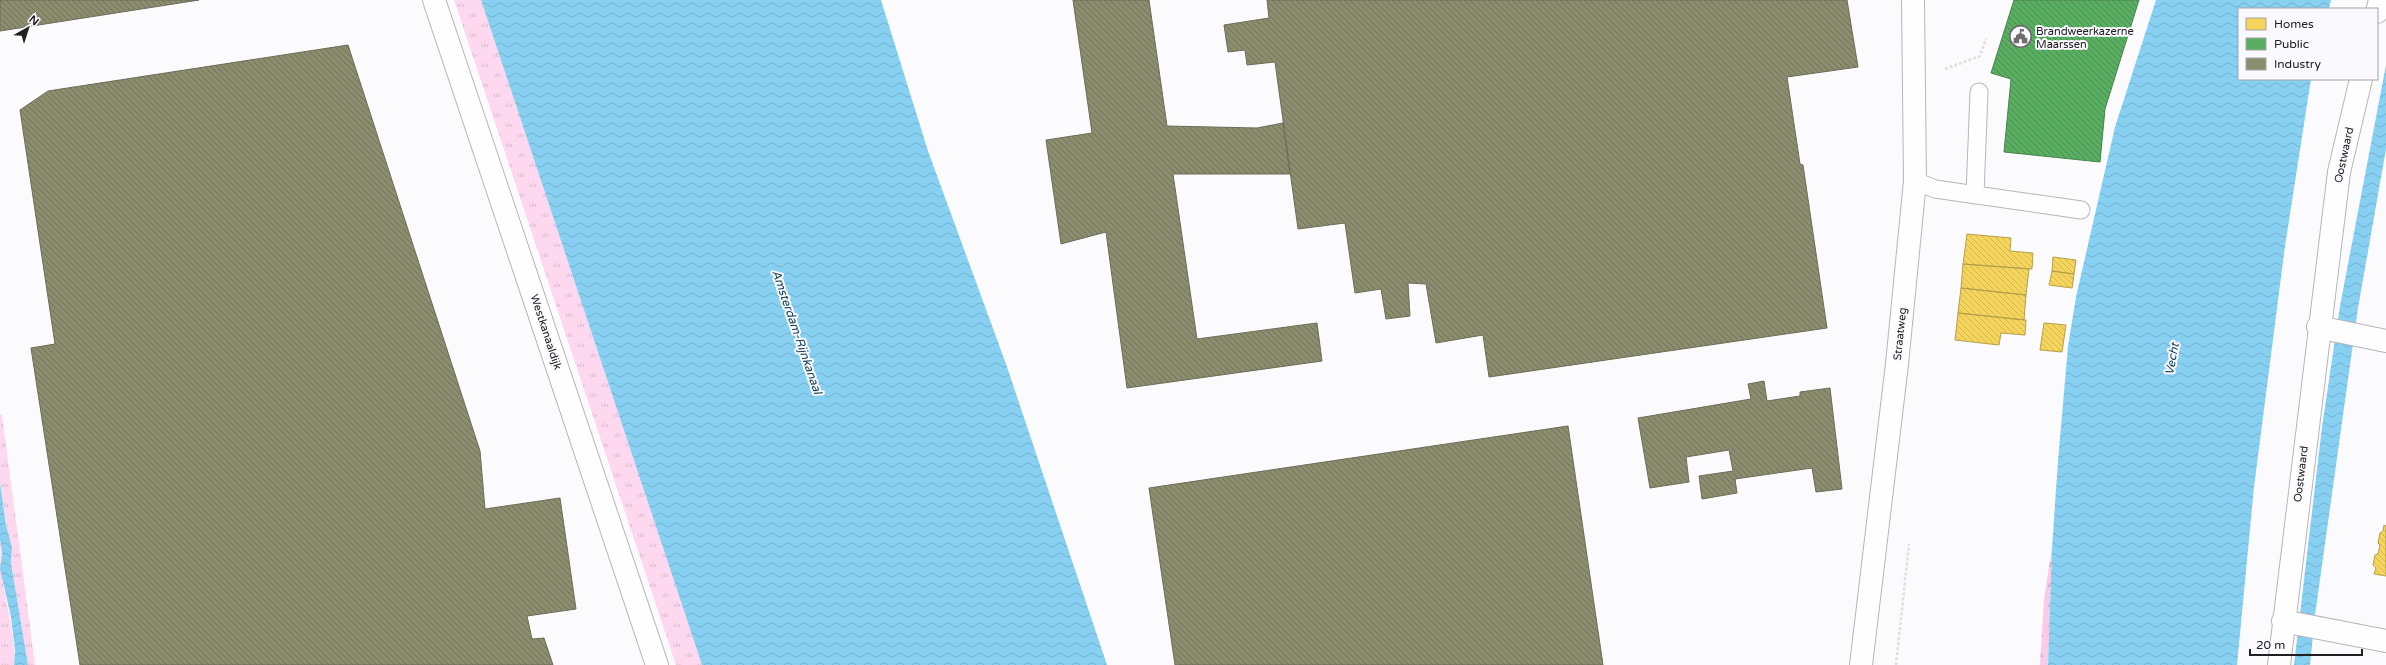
<svg xmlns="http://www.w3.org/2000/svg" width="2386" height="665" font-family="'Varela Round',sans-serif">
	<defs>
		<pattern id="grass-tufts" width="24" height="20" patternUnits="userSpaceOnUse"><rect width="24" height="20" fill="#fdd8ef"/><path d="M3 7l-1-3M5 7V3M7 7l1-3M15 17l-1-3M17 17v-4M19 17l1-3" fill="none" stroke="#d9b9cd"/></pattern>
		<pattern id="forest-firs" width="22" height="20" patternUnits="userSpaceOnUse"><rect width="22" height="20" fill="#f9cbe8"/><path d="M5 1l3.5 6h-7zM16 11l3.5 6h-7z" fill="#d5aec7"/></pattern>
		<pattern id="water-waves" width="16" height="10" patternUnits="userSpaceOnUse"><rect width="16" height="10" fill="#87d0f2"/><path d="M0 5q4-4 8 0t8 0" fill="none" stroke="#74b2cf"/></pattern>
		<pattern id="homes-back-hatch" width="6" height="6" patternUnits="userSpaceOnUse"><rect width="6" height="6" fill="#f6d55c"/><path d="M-1 5l2 2M0 0l6 6M5-1l2 2" fill="none" stroke="#d3b750"/></pattern>
		<pattern id="public-back-hatch" width="6" height="6" patternUnits="userSpaceOnUse"><rect width="6" height="6" fill="#5aae61"/><path d="M-1 5l2 2M0 0l6 6M5-1l2 2" fill="none" stroke="#4a8d50"/></pattern>
		<pattern id="industry-back-hatch" width="6" height="6" patternUnits="userSpaceOnUse"><rect width="6" height="6" fill="#8c8c6e"/><path d="M-1 5l2 2M0 0l6 6M5-1l2 2" fill="none" stroke="#72725a"/></pattern>
	</defs>
	<rect width="100%" height="100%" fill="#fbfbfd"/>
	<path fill="url(#grass-tufts)" d="M454,0H481L702,665H676Z
		M0,415H2L35,665H28L11,563L12,556L0,483Z
		M0,540C2,551 0,561 1,571C5,603 16,632 14,665H0Z"/>
	<path fill="url(#forest-firs)" d="M2052,548L2048,665H2040L2044,599Z"/>
	<path fill="url(#water-waves)" d="M481,0H881L928,151L1006,364L1107,665H702Z
		M2156,0H2331L2329,9H2239V79H2311L2285,246L2254,487L2237,665H2048L2052,548L2058,461L2068,346L2076,297L2115,127Z
		M2386,65V149L2358,308L2315,615L2310,665H2294L2322,427L2340,306Z
		M0,483L6,524L12,548L11,563L28,665H14L15,650L11,617L0,569L2,553L0,540Z"/>
	<path fill="url(#homes-back-hatch)" stroke="#b69f4b" d="M1967,234L2011,238L2010,251L2033,253L2032,269L1963,264Z
		M2053,257L2076,260L2074,274L2052,271Z
		M1963,264L2029,269L2026,295L1961,288Z
		M2052,271L2074,274L2072,288L2049,285Z
		M1961,288L2026,295L2024,320L1958,313Z
		M1958,313L2026,320L2025,335L2001,333L1999,345L1955,340Z
		M2044,323L2066,325L2062,352L2040,350Z
		M2384,525L2386,526V576L2374,574L2376,568L2373,565L2375,555L2378,554L2380,545L2378,543L2380,533L2383,531Z"/>
	<path fill="url(#public-back-hatch)" stroke="#49834e" d="M2014,0H2139L2105,109L2100,162L2004,152L2011,79L1991,73Z"/>
	<path fill="url(#industry-back-hatch)" stroke="#6c6c58" d="M0,0H199L0,31Z
		M1073,0H1149L1167,126L1257,128L1283,123L1290,174H1173L1197,339L1317,323L1322,361L1127,388L1106,232L1061,244L1046,140L1092,133Z
		M1267,0H1847L1858,67L1787,77L1800,164L1803,165L1827,328L1489,377L1483,335L1436,343L1426,284L1408,283L1410,316L1386,319L1381,289L1355,293L1345,223L1298,229L1275,62L1247,65L1245,50L1228,52L1224,25L1269,18Z
		M348,45L480,451L485,509L560,498L576,609L527,616L532,639L544,638L553,665H80L31,348L55,344L20,110L48,91Z
		M1764,381L1767,401L1800,396V392L1830,388L1842,489L1816,492L1812,468L1735,479L1737,493L1702,499L1699,476L1733,471L1729,450L1686,457L1689,482L1650,488L1638,418L1751,399L1748,384Z
		M1568,426L1603,665H1175L1149,488Z"/>
	<g fill="none" stroke-linecap="round" stroke-linejoin="round">
		<defs>
			<path id="service" d="M1915,181L1935,189L2081,210
				M1975,195L1979,92"/>
			<path id="minor" d="M434,0L657,665
				M2377,12L2380,0
				M2318,327L2386,341
				M2283,621L2386,641
				M2279,665L2339,172L2361,79"/>
			<path id="secondary" d="M1861,665L1897,364L1915,181L1913,0"/>
		</defs>
		<use href="#service" stroke="#b6b6b8" stroke-width="19"/>
		<use href="#minor" stroke="#b6b6b8" stroke-width="24"/>
		<use href="#secondary" stroke="#b6b6b8" stroke-width="24"/>
		<path stroke="#dfdfdf" stroke-width="2.5" stroke-dasharray="3 2" stroke-linecap="butt" d="M1945,69L1980,56L1986,38
			M1896,665L1909,544"/>
		<use href="#service" stroke="#fefeff" stroke-width="17"/>
		<use href="#minor" stroke="#fefeff" stroke-width="22"/>
		<use href="#secondary" stroke="#fefeff" stroke-width="22"/>
	</g>
	<defs>
		<symbol id="civic-ring" viewBox="-11 -11 22 22"><circle r="9.5" fill="#fafafe" stroke="#6d6d6f" stroke-width="1.5"/><path d="M-.6-6.5H3V-4.5H.6V-3L4-1V1h2V6H-6V1h2V-1L-.6-3ZM-1.2 2.5V6h2.4V2.5Z" fill="#6d6d6f"/></symbol>
	</defs>
	<g fill-rule="evenodd">
		<use href="#civic-ring" x="2008" y="24" width="25" height="25"/>
	</g>
	<g text-anchor="middle" dominant-baseline="central" stroke-width="4" stroke-linejoin="round" paint-order="stroke">
		<g font-size="11" fill="#202023" stroke="#fafafe" text-anchor="start">
			<text x="2036" y="31">Brandweerkazerne<tspan x="2036" dy="13">Maarssen</tspan></text>
		</g>
		<g font-size="11" fill="#202023" stroke="#fafafe">
			<text transform="translate(2344 155) rotate(-78)">Oostwaard</text>
			<text transform="translate(546 332) rotate(72)">Westkanaaldijk</text>
			<text transform="translate(1900 334) rotate(-84)">Straatweg</text>
			<text transform="translate(2301 474) rotate(-83)">Oostwaard</text>
		</g>
		<g font-size="12" font-style="italic" fill="#103d51" stroke="#fafafe">
			<text transform="translate(797 332) rotate(71)">Amsterdam-Rijnkanaal</text>
			<text transform="translate(2172 359) rotate(-80)">Vecht</text>
		</g>
	</g>
	<rect x="2238" y="8" width="140" height="72" fill="#fafafe" stroke="#a3a3a6"/>
	<rect x="2246" y="18" width="20" height="12" fill="#f6d55c" stroke="#a3a3a6"/>
	<text x="2274" y="28" font-size="12" fill="#202023">Homes</text>
	<rect x="2246" y="38" width="20" height="12" fill="#5aae61" stroke="#a3a3a6"/>
	<text x="2274" y="48" font-size="12" fill="#202023">Public</text>
	<rect x="2246" y="58" width="20" height="12" fill="#8c8c6e" stroke="#a3a3a6"/>
	<text x="2274" y="68" font-size="12" fill="#202023">Industry</text>
	<g transform="translate(28 28) rotate(39)" stroke="#fafafe" stroke-width="3" paint-order="stroke">
	<path d="M0-3L7 15L0 10L-7 15Z" fill="#202023"/>
	<text y="-6" font-size="11" font-weight="bold" text-anchor="middle" fill="#202023">N</text>
	</g>
	<path d="M2250 649v6h112v-6" fill="none" stroke="#202023" stroke-width="2"/>
	<text x="2256" y="649" font-size="12" fill="#202023" stroke="#fafafe" stroke-width="3" paint-order="stroke">20 m</text>
</svg>
